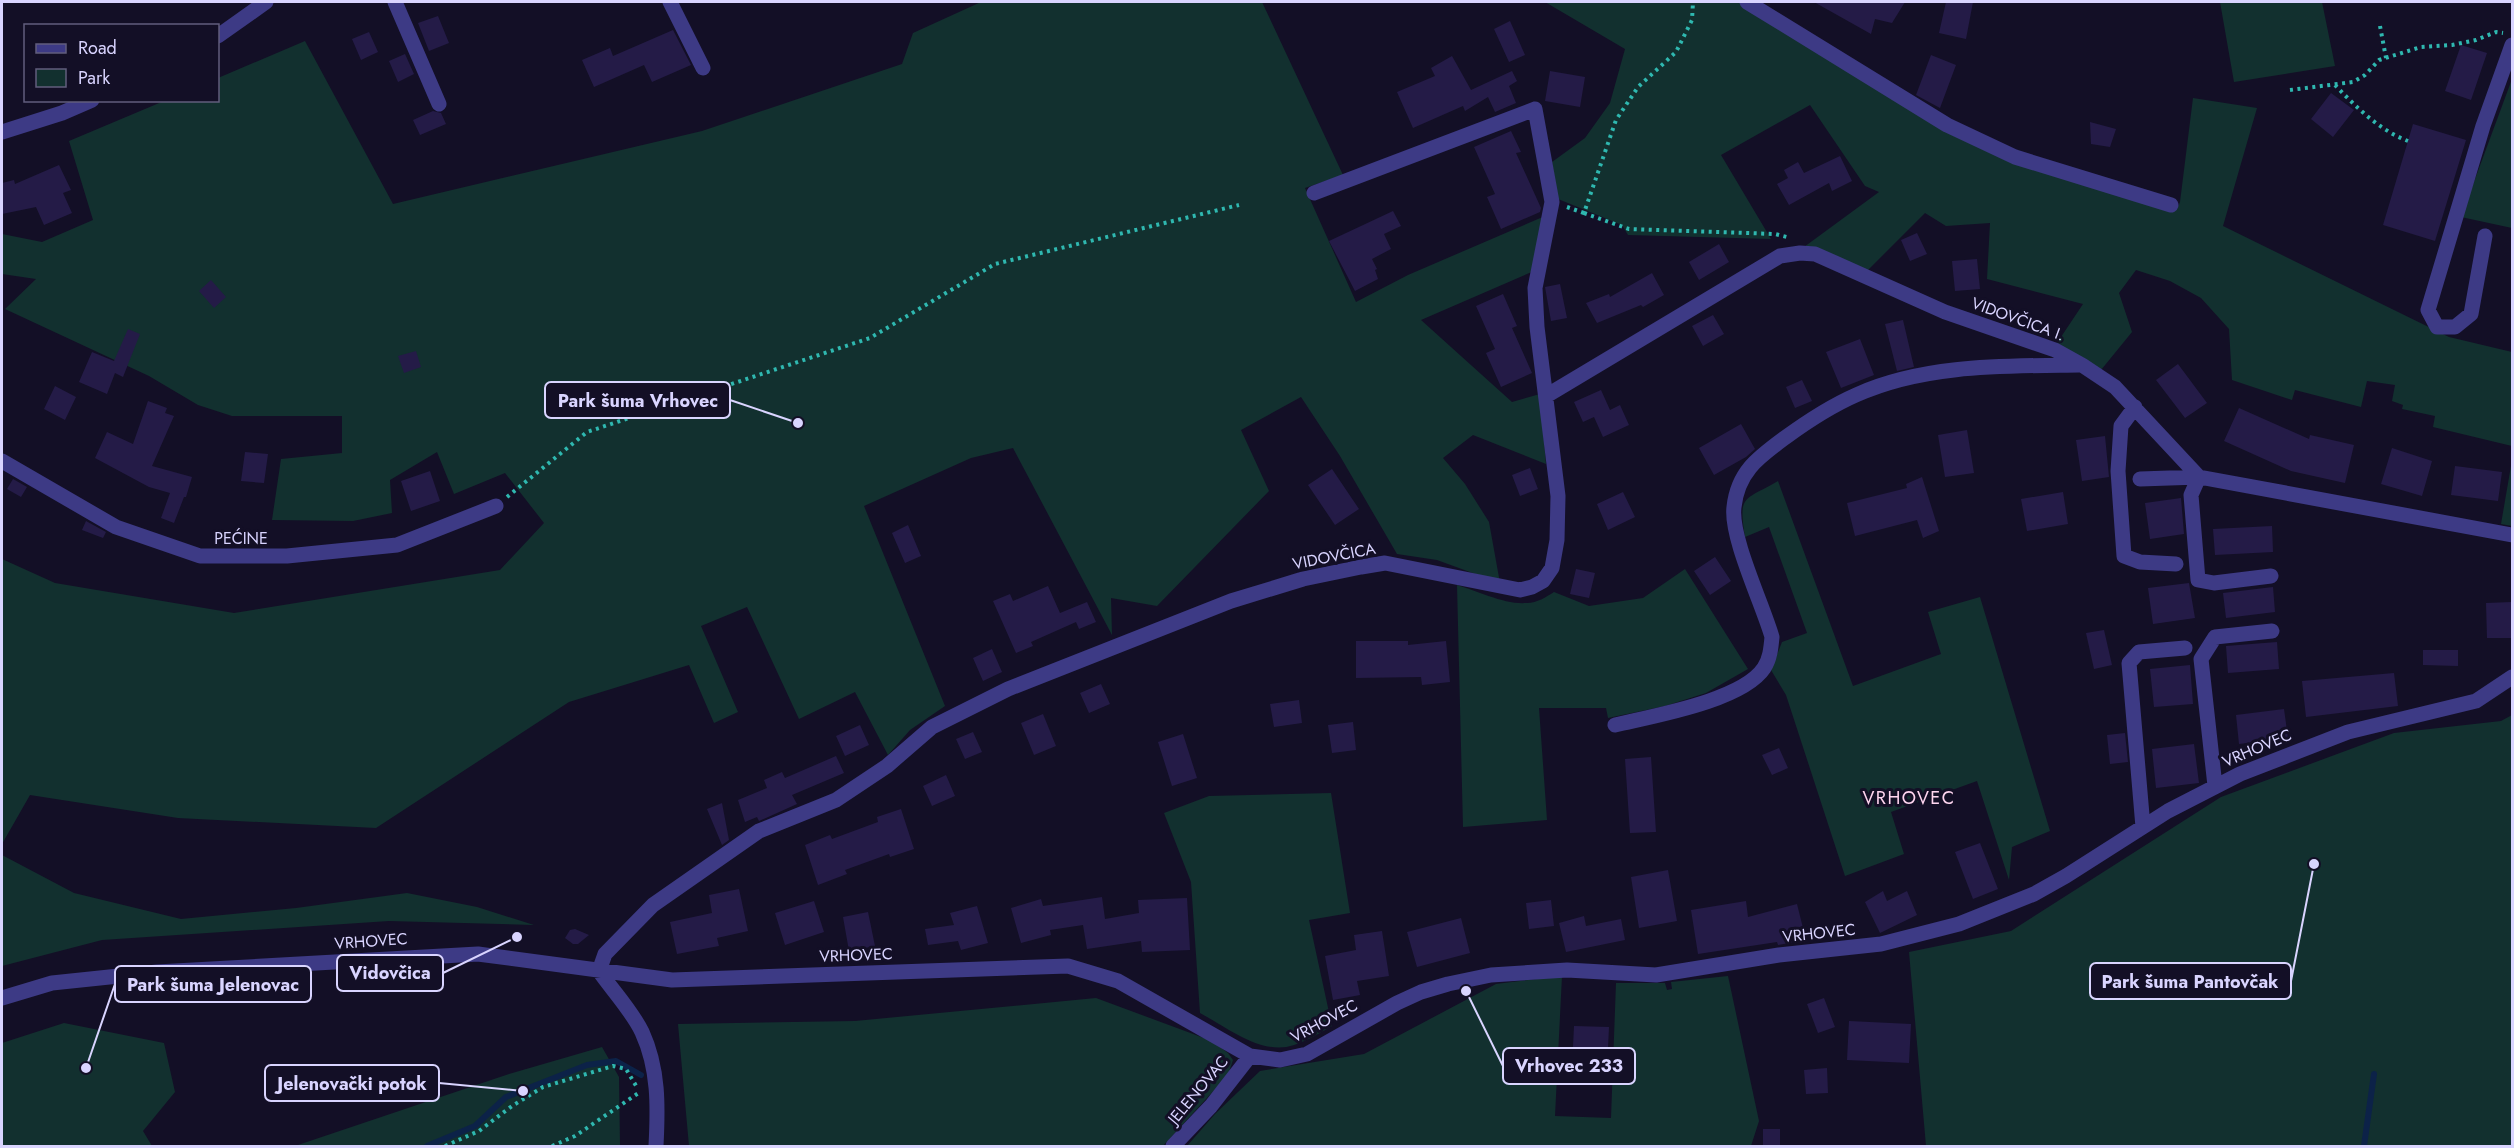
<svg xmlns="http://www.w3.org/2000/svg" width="2514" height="1148" font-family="Jost,sans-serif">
	<rect width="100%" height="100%" fill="#130f26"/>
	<path fill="#12302f" d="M981,2H1262L1343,175L1305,188L1356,302L1408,275L1545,216L1534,271L1421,320L1512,402L1540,394L1546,464L1473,435L1443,458L1465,484L1489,522L1500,583L1437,560L1397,554L1340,456L1301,397L1241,430L1269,491L1157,606L1111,598L1112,635L1013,448L971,458L864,506L945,706L910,730L888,755L855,692L799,719L747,607L701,626L738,712L714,723L689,665L569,702L376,828L178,818L30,795L2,844V559L55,583L234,613L500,570L544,523L505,473L454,494L437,452L390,480L392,513L353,521L272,520L281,459L342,453V416H232L198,405L149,376L5,309L36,279L2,274V234L42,242L93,220L69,141L164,101L218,100V78L305,41L393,204L702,131L902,64L913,33Z
		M1545,2H1739L1954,136L2177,209L2180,202L2193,98L2257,108L2223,226L2449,337L2512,352V446L2433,427L2435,416L2402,409L2403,405L2392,401L2395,385L2367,381L2361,407L2295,390L2292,400L2232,380L2229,329L2201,298L2170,281L2136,270L2119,293L2132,332L2101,370L2057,343L2083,304L1987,279L1990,223L1946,226L1925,213L1867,271L1804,247L1879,192L1865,186L1810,105L1721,155L1771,239L1628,235L1622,225L1558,199L1552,162L1585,138L1610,103L1625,49Z
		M2220,2H2322L2335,66L2234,82Z
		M2512,79V228L2461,217Z
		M2512,460V526L2501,524Z
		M1778,481L1853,686L1941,654L1928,612L1980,597L2050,831L2012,847L2009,880L1977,781L1891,812L1904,854L1845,876L1786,695L1771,670L1782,642L1807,633L1769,527L1745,537C1738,494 1744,501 1778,481Z
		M1685,569L1748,669L1706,693L1665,706L1608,718L1606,708H1539L1547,820L1463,827L1457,585C1478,591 1505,605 1527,603C1537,603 1546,597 1554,592L1589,606L1643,598Z
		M2512,715V1146H1926L1909,952L2011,931L2221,797L2394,733L2501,721Z
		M1331,793L1350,913L1309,920L1332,1026C1320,1033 1307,1041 1294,1045C1262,1056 1228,1028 1200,1013L1191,882L1164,813L1209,796Z
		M2,855L74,893L181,919L296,908L407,893L477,907L534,925L389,921L102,940L2,966Z
		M1562,976L1555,1116L1611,1118L1616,983H1665L1667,990L1672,989L1671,982L1728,976L1759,1121L1751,1146H1187L1215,1114L1260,1071L1364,1054L1496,984Z
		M1096,998L1212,1041L1228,1053L1233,1060L1228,1075L1163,1146H689L678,1024L855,1021Z
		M64,1023L164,1043L175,1092L143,1131L152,1146H2V1043Z
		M602,1047L619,1077L620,1146H295L509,1074Z"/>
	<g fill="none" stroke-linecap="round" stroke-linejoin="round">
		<path stroke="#0c2248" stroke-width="6" d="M427,1146L475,1126L506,1097L587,1065L616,1061L641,1075
			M2364,1146L2374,1074"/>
	</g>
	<path fill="#241b47" d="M1814,2H1905L1892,23L1875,19L1871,34Z
		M1946,2H1973L1966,39L1939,33Z
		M438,16L449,43L429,51L418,23Z
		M1510,21L1525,55L1509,62L1494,29Z
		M673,30L691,65L652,82L644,65L594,87L582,60L610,48L613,56Z
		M369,32L378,52L361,60L352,39Z
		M2461,45L2487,53L2471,100L2445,91Z
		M405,54L414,74L398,82L389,61Z
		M1931,55L1956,65L1940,108L1916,95Z
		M1452,56L1471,90L1512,71L1517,81L1509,86L1516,103L1495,112L1488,97L1465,111L1463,106L1413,128L1397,92L1435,76L1431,68Z
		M1550,71L1585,77L1580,107L1545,101Z
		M2331,93L2354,110L2333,137L2311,119Z
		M433,111L441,113L446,124L420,135L413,120Z
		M2090,122L2116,129L2110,147L2091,144Z
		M2413,124L2466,140L2435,241L2383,225Z
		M1511,131L1521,152L1516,153L1541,208L1540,212L1501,229L1487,197L1495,194L1474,147Z
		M1840,156L1852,181L1832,191L1829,183L1789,205L1777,184L1788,178L1784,170L1798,162L1804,173Z
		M59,165L71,190L63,193L72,213L44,225L36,207L2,214V183L14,180L15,184Z
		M1393,211L1401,226L1384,234L1391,249L1372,259L1377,269L1375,270L1378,279L1355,291L1329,241Z
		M1917,233L1927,254L1910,261L1901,240Z
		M1719,244L1729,262L1699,280L1689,262Z
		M1977,259L1980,289L1955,291L1952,261Z
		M1652,273L1664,295L1643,307L1641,305L1597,323L1586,303L1609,294L1610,297Z
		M211,280L226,297L214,308L199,291Z
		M1560,284L1567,318L1551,321L1545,287Z
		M1503,294L1517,326L1512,328L1532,373L1501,387L1486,353L1495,349L1476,306Z
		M1713,315L1724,334L1703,346L1692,326Z
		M1903,320L1914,367L1897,371L1885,324Z
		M128,329L140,334L123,377L115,373L107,394L79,382L92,352L114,361Z
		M1860,339L1874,375L1841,388L1826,352Z
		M416,351L421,367L404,373L398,356Z
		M2178,364L2207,403L2185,418L2156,380Z
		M1802,380L1812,401L1795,408L1786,387Z
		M55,386L76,397L65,420L44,409Z
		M1601,390L1610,410L1620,405L1629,425L1603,437L1594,417L1583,422L1574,402Z
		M148,401L167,408L165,413L174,416L152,466L192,477L186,497H184L174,523L161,518L170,493L149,487L95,458L107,432L133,444Z
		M2239,408L2309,439L2310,435L2354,445L2345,483L2291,471L2224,441Z
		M1741,424L1755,449L1746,457L1714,475L1699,448Z
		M1967,430L1974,473L1945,477L1938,435Z
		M2105,436L2109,477L2082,481L2076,440Z
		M2392,448L2432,461L2422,496L2381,484Z
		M245,452L268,454L264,483L241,481Z
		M2455,466L2502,472L2498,501L2451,495Z
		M1530,468L1538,489L1520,496L1512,475Z
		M1332,469L1359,509L1335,525L1308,485Z
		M430,471L440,501L411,511L401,481Z
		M1922,477L1939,531L1923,538L1917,520L1855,536L1847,503L1907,488L1906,484Z
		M13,479L27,487L21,497L7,489Z
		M1623,492L1635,517L1608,530L1597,504Z
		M2063,492L2068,524L2027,531L2021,499Z
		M2181,498L2184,534L2150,539L2145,503Z
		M86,521L106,532L103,538L82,530Z
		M908,525L921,556L905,563L892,533Z
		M2272,526L2273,552L2215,555L2213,529Z
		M1715,557L1731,581L1710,595L1694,571Z
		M1576,569L1595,573L1589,598L1570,594Z
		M2189,583L2195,618L2153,624L2148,588Z
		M1048,586L1060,613L1087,602L1096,622L1079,629L1076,622L1031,642L1033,646L1016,653L993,601L1010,594L1013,601Z
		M2273,587L2275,612L2226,618L2223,593Z
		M2512,602V638H2487L2486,603Z
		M2104,630L2112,665L2094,669L2086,633Z
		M1356,641H1408V645L1446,641L1450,682L1422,685L1421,677L1356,678Z
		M2277,642L2279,669L2228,673L2226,646Z
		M992,649L1002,672L983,681L973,658Z
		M2423,650H2458V666L2423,665Z
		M2190,665L2193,704L2154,707L2150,669Z
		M2394,673L2398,706L2306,717L2302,681Z
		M1101,684L1110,704L1089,713L1080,693Z
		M1299,700L1302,723L1274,727L1270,704Z
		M2284,709L2288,738L2239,744L2236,715Z
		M1043,714L1056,746L1034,755L1021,723Z
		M1353,722L1356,750L1332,753L1328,725Z
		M860,725L869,745L845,756L836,736Z
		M973,732L982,752L965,759L956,739Z
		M2125,733L2128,762L2110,764L2107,735Z
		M1183,734L1197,778L1172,786L1158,742Z
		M2194,744L2199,783L2156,788L2152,749Z
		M1779,748L1788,768L1772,775L1762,755Z
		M836,756L844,773L792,795L797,804L759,821L757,817L745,822L738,800L767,788L764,780L782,772L785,778Z
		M1651,757L1656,832L1630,833L1625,759Z
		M946,775L955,796L932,806L923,786Z
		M722,803L729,840L722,845L707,809Z
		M901,809L914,849L890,857L889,854L845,870L847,874L818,885L805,845L830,835L832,839L878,822L877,817Z
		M1980,843L1998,889L1973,899L1955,852Z
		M1668,870L1677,921L1639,928L1631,877Z
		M739,889L748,931L717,938L719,946L677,954L670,922L712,913L709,895Z
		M1883,891L1887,901L1907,891L1917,915L1880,933L1865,902Z
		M1102,897L1105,919L1139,913L1138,900L1187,898L1190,950L1142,952L1141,941L1087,949L1083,925L1050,930L1051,935L1021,943L1011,908L1041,899L1043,906Z
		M1551,900L1554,926L1529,929L1526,903Z
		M814,901L824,932L785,945L775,913Z
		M1746,901L1748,917L1797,904L1806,940L1778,945L1777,942L1698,954L1691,910Z
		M977,906L988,943L961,950L958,941L928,945L925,929L954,925L950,913Z
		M868,912L875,946L849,951L843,917Z
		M1584,916L1586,926L1621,919L1625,940L1566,952L1559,923Z
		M1461,918L1470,953L1417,967L1407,932Z
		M575,929L589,935L578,944H573L565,938L570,930Z
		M1382,931L1389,976L1357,981L1360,995L1333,1000L1325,956L1356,950L1354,935Z
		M1824,998L1835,1027L1818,1033L1807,1004Z
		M1849,1021L1911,1024L1909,1063L1847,1060Z
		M1574,1026L1609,1027L1608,1048L1573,1047Z
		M1827,1068L1828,1093L1806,1094L1804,1070Z
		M1763,1129H1780V1146H1763Z"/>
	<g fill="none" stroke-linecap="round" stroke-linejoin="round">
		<path stroke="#2fb8b0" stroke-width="4" stroke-dasharray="3 4.5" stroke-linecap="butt" d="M2380,26L2386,58
			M2335,85C2356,107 2379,130 2408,141
			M2290,90L2353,82L2365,75L2379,60L2421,47L2452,45L2476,40L2496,32L2503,33
			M1567,207L1584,213L1616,120L1638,87L1676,52L1692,20L1693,2
			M1584,213L1629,229L1775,234L1787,237
			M507,497L587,432L870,338L995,264L1239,205
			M445,1146L479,1131L512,1106L543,1087L613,1066L626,1069L638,1089
			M552,1146L575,1136L640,1092"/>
		<path stroke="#3d3a85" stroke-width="15" d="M395,2L439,104
			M670,2L703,68
			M1747,2L1947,125L2015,157L2171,205
			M218,36L266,2
			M2,132L62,113L92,100
			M2485,236L2471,314L2455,327H2437L2428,310L2483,126L2512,45
			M1546,396L1780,256L1800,253L1815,254L1945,312L2055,350L2082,365L2115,387L2199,477L2512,535
			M2135,407L2121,426L2118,471L2124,556L2140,562L2176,564
			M2,461L116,527L200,556H287L397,545L496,506
			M2140,479L2199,477L2191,495L2198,580L2214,583L2271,576
			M1615,725C1652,716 1742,701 1764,668C1770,659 1771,648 1772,637C1763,605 1730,537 1734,507C1738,471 1759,457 1786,437C1808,421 1831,406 1856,395C1924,364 2006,366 2079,365
			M2215,786L2201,659L2215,637L2272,631
			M2143,827L2129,663L2139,652L2185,648
			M2,998L52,983L157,972L478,954L672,980L1068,966L1118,981L1250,1056L1280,1060L1307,1054L1397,1003L1421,992L1448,984L1491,975L1567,970L1656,975L1779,955L1881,944L1959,924L2034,894L2066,876L2168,811L2240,774L2348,732L2476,701L2512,677
			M656,1146C658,1107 659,1069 642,1032C632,1011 613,991 599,971L605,954L653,905L759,831L836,800L887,766L932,727L1008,689L1231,601L1303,579L1361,567L1385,563L1520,590L1532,587L1543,581L1552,568L1557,540L1558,496L1537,327L1535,288L1552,202L1535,109L1314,193
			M1173,1146L1211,1106L1250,1056"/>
	</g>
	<g text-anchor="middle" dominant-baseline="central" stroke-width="6" stroke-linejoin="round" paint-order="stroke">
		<g font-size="16" fill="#d9d4ff" stroke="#130f26">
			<text transform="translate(2018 319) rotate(20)">VIDOVČICA I.</text>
			<text x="241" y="538">PEĆINE</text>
			<text transform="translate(1334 556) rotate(-11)">VIDOVČICA</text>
			<text transform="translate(2257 748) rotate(-23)">VRHOVEC</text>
			<text transform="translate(1819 933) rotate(-6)">VRHOVEC</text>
			<text transform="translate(371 941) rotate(-4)">VRHOVEC</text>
			<text transform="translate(856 955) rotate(-2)">VRHOVEC</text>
			<text transform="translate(1324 1021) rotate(-28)">VRHOVEC</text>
			<text transform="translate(1198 1090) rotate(-50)">JELENOVAC</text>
		</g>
		<g font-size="18" letter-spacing="1.5" fill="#ffd6f0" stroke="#130f26">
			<text x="1909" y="798">VRHOVEC</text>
		</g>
	</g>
	<path fill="none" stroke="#d9d4ff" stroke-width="2" d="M798 423L730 400M517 937L443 973M2314 864L2291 981M86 1068L115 984M1466 991L1503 1066M523 1091L439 1083"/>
	<g fill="#d9d4ff" stroke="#130f26" stroke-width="2">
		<circle cx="798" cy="423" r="6"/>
		<circle cx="517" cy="937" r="6"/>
		<circle cx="2314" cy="864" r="6"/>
		<circle cx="86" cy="1068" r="6"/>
		<circle cx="1466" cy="991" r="6"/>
		<circle cx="523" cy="1091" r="6"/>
	</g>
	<g fill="#130f26" stroke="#d9d4ff" stroke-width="2">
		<rect x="545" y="382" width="185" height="36" rx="6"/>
		<rect x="337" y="955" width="106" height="36" rx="6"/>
		<rect x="2090" y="963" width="201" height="36" rx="6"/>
		<rect x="115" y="966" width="196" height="36" rx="6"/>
		<rect x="1503" y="1048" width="132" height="36" rx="6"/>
		<rect x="265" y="1065" width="174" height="36" rx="6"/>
	</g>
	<g font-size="18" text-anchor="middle" font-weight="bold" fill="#d9d4ff">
		<text x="638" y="407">Park šuma Vrhovec</text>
		<text x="390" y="979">Vidovčica</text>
		<text x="2190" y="988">Park šuma Pantovčak</text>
		<text x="213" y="991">Park šuma Jelenovac</text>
		<text x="1569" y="1072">Vrhovec 233</text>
		<text x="352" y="1090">Jelenovački potok</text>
	</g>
	<rect width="2514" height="1148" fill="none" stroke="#d9d4ff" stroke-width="6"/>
	<rect x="24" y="24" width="195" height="78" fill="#130f26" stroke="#625e7d" stroke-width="1.5"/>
	<rect x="36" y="44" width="30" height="9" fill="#3d3a85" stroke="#625e7d" stroke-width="1.5"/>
	<text x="78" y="54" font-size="18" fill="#d9d4ff">Road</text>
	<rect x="36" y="69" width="30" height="18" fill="#12302f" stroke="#625e7d" stroke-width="1.5"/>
	<text x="78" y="84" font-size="18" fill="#d9d4ff">Park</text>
</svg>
